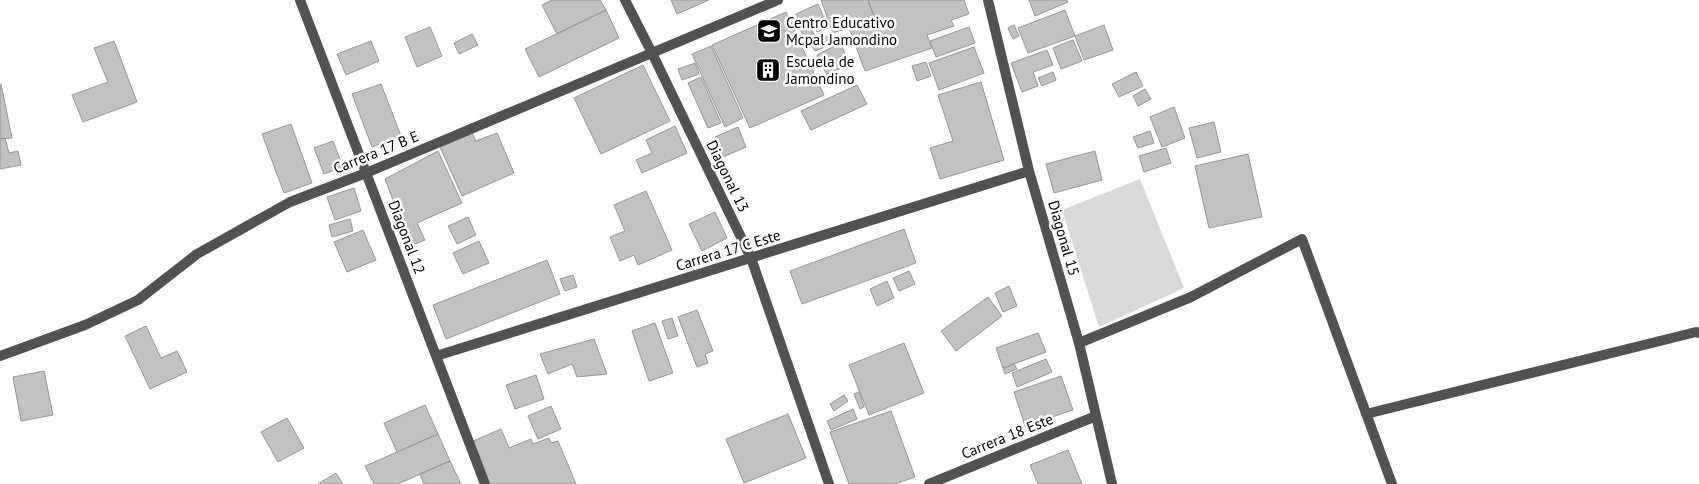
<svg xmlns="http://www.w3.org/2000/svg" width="1699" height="484" font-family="'PT Sans',sans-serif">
	<rect width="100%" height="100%" fill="#fff"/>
	<path fill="#d9d9d9" d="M1140,179L1184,288L1099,327L1062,210Z"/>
	<path fill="#c2c2c2" stroke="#969696" d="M552,0H600L606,10L557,34L542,5Z
		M671,0H709L677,14Z
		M821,0H868L875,19L833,33Z
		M868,0H964L969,14L951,20L954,26L927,35L932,48L865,71L849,28L875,19Z
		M1029,0H1067L1068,2L1035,16Z
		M818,4L828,27L817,32L812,19L800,24L796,14Z
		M606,10L619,38L539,77L525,49Z
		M1065,10L1075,36L1028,53L1018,28Z
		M786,12L824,95L750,128L712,45Z
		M1014,25L1019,36L1013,39L1008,28Z
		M1104,25L1113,50L1084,60L1075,36Z
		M430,27L442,56L417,67L405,37Z
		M811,27L816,40L806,43L801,31Z
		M969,27L975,43L936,57L930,41Z
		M472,34L478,45L459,54L454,43Z
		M830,35L834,43L815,51L811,44Z
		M1073,40L1082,61L1061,69L1053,48Z
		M114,41L137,102L83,122L72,95L108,82L94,48Z
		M371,41L379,61L346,75L337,54Z
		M840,43L850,64L827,75L817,55Z
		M711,46L743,118L725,127L692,54Z
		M974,47L984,73L939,90L929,63Z
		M1047,50L1053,65L1033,72L1038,86L1022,92L1011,63Z
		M926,62L931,76L917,81L912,66Z
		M695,63L699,74L682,80L678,69Z
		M643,65L670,121L601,154L574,98Z
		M1053,72L1056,80L1042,86L1038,78Z
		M1136,72L1143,86L1119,97L1112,84Z
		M701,77L721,123L708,128L688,83Z
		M981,82L1004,160L940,179L930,148L953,141L938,95Z
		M0,84H1L12,138L0,139Z
		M381,84L401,136L372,147L352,94Z
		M857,85L867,104L811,130L801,111Z
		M1145,89L1151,99L1138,106L1133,96Z
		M1174,107L1185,138L1162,147L1150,117Z
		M1214,122L1221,152L1197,158L1189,128Z
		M291,124L312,183L284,193L262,134Z
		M675,126L687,153L642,173L636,160L652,153L646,140Z
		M738,127L746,147L723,157L715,137Z
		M1150,131L1154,143L1138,148L1133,137Z
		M472,133L476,141L497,133L514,173L462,196L440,147Z
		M5,138L9,153L18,151L21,165L0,169V139Z
		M333,141L343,167L324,174L314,148Z
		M1166,148L1171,163L1144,172L1139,156Z
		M438,151L462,203L417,223L425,240L410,246L385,179Z
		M1095,151L1102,180L1054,193L1046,164Z
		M1248,154L1262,217L1209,228L1195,166Z
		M354,188L361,211L335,220L327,197Z
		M646,191L672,250L638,265L634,255L620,261L610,237L625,231L614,205Z
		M715,212L727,238L702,251L689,224Z
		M468,217L476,235L457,244L448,226Z
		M350,219L353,231L332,237L329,225Z
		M904,229L916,263L802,304L790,271Z
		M363,230L376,260L347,272L334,242Z
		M479,241L489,263L463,274L453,253Z
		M547,260L560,294L446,339L433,305Z
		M909,271L915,284L899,291L893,278Z
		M573,275L577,287L565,291L560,279Z
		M887,281L894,298L877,306L870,289Z
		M1009,286L1017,306L1003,312L995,293Z
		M988,297L1002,316L956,351L941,331Z
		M697,310L713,351L705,354L708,363L697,367L678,317Z
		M672,318L678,336L668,339L662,321Z
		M655,323L673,373L649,381L632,331Z
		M146,326L161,358L177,351L187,372L150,389L125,336Z
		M1038,333L1046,352L1003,368L996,348Z
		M594,339L607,374L577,377L572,364L548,374L540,354Z
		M904,343L924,393L869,415L849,365Z
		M1046,359L1052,372L1017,387L1012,373Z
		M1014,364L1017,369L1005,374L1003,369Z
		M44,371L53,415L21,421L13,377Z
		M536,375L544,399L515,409L506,385Z
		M1061,376L1073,410L1025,426L1014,392Z
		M859,392L864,407L860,409L854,394Z
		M844,395L848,401L834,411L830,404Z
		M425,405L438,434L397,452L384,423Z
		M551,406L561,429L538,439L528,416Z
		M853,409L857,419L831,430L827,421Z
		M891,411L915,477L895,484H849L830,432Z
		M788,414L806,458L744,483L726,439Z
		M287,418L304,448L278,462L261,432Z
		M501,429L509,448L531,439L533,444L549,438L551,443L558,441L576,484H489L471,442Z
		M438,434L450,461L398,484H374L365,466Z
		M1068,450L1082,484H1038L1030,465Z
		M450,461L461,484H424L420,474Z
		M336,473L343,484H318Z"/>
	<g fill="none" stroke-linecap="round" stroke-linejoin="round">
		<path stroke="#525252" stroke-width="10" d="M300,0L485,484
			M625,0L652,53L751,258L829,484
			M988,0L1029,171L1079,343L1112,484
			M1079,343L1191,297L1302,239L1392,484
			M0,356L85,325L138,300L197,254L290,202L366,173L778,0
			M436,356L1029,171
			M1366,414L1696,332L1699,333
			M929,484L1096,416"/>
	</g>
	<defs>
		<symbol id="school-square" viewBox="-11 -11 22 22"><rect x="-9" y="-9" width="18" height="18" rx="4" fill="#000" stroke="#fff"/><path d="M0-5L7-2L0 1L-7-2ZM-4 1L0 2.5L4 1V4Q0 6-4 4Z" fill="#fff"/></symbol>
		<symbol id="building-square" viewBox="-11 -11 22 22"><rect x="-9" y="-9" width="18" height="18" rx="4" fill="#000" stroke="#fff"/><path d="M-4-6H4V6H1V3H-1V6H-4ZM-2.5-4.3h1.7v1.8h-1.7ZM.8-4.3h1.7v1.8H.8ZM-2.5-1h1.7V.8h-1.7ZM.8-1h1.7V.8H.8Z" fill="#fff"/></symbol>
	</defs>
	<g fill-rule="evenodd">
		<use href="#school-square" x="755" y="17" width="28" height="28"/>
		<use href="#building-square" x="754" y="56" width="28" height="28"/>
	</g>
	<g text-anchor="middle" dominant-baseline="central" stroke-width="5" stroke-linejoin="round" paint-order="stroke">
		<g font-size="15" fill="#000" stroke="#fff" text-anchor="start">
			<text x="786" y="22">Centro Educativo<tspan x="786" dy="17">Mcpal Jamondino</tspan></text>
			<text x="786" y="61">Escuela de<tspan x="786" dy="17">Jamondino</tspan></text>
		</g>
		<g font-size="15" fill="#000" stroke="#fff">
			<text transform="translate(376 152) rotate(-22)">Carrera 17 B E</text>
			<text transform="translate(728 176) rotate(64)">Diagonal 13</text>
			<text transform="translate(407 237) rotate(69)">Diagonal 12</text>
			<text transform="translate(1064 238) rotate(74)">Diagonal 15</text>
			<text transform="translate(728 250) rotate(-17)">Carrera 17 C Este</text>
			<text transform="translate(1007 436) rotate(-22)">Carrera 18 Este</text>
		</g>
	</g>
</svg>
